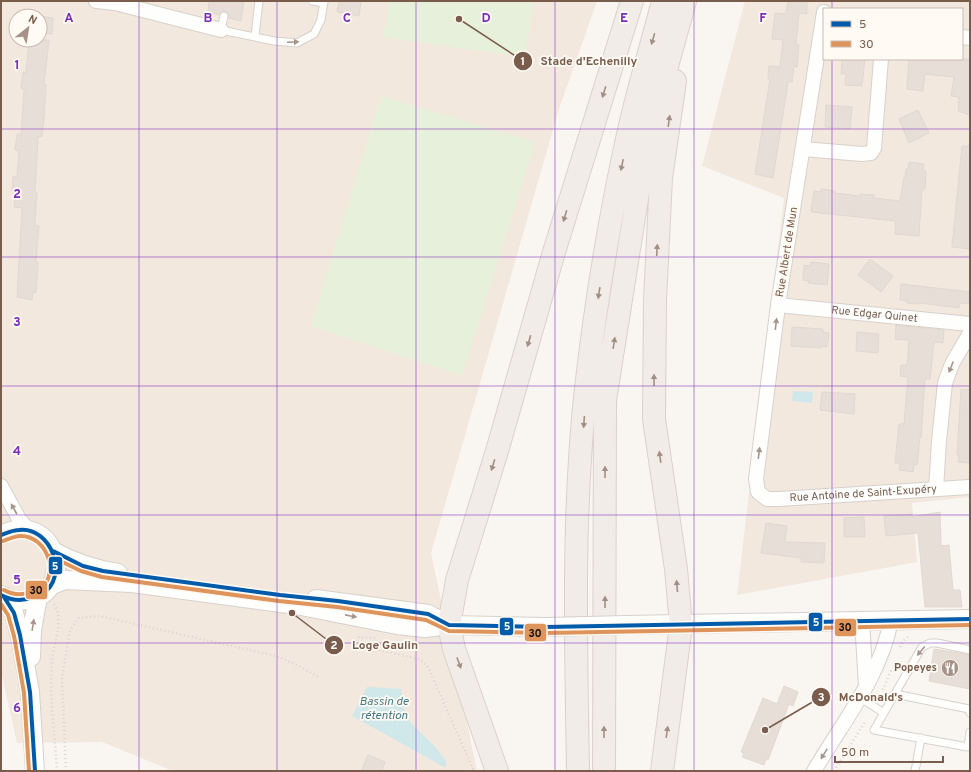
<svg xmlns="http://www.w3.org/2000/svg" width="971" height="772" font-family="Overpass,sans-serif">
	<rect width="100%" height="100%" fill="#f9f5f0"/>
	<path fill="#f2e8de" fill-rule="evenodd" d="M1,1H597L559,109L431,553L477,771H173L102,742L17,743L1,671ZM16,16H40V40H16Z
		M745,1H970V497L912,503L917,562L737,595L784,198L702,166ZM824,9H962V59H824Z"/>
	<path fill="#e7f0db" d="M389,1H534L525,57L383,37Z
		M381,96L535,142L462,376L311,326Z"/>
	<path fill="#d0e8ea" d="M793,391L813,392L812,403L792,401Z
		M367,687L401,689L406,718L436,748L446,761V768L352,716Z"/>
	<path fill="#e6ded7" stroke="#e2d8d2" d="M209,1H244L241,21L229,18V14L225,11H222L219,15L208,12Z
		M339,1H361L359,16L337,12Z
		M788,1H807V14L799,13L796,45H799L797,67L794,66L792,82H788L773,178L755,174L770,79H768L769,66L780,67L783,40L772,39L775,13L786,14Z
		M40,16L53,18L52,34L40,33Z
		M29,40H49L44,84L46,85L44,118L42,136L38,137L35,193H37L35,225L39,226L36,262L38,263L36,293L33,292L32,300L17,297L22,208L14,207L15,193L12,192L13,176L17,177L19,151L15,150L17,134H21L24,90L21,88L23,72L26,73Z
		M848,59H865L862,86L845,85L846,74H841L842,60L847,61Z
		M909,59H970V115L958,111L959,97L951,96L954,77L925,74L923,91L907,89Z
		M826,105L852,107L850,129L825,127Z
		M918,110L929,133L909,143L899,119Z
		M962,146H970V249L952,247Z
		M909,162L924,164L923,171H926L925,189H922L919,236L895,234L896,221L811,212L814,191L821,192V189L835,191V193L860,196V194L874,195L873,198L900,201L904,177H905L906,169H908Z
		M870,259L893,276L881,292L858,275Z
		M811,262L829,264L827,285L808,283L809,281L803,280L804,265L810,266Z
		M901,284L970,292V304L960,303L959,308L920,303L919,304L907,303L908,301L900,300Z
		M896,325L944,330L943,343L934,342L930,379H925L921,438L920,437L917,465L914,464L913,472L899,470L900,463H895L899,424H904L908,377L900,376L901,365H907L909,340L895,339Z
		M792,327L823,329V332L829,333L827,347L821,346V348L791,346Z
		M857,332L879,334L878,353L856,351Z
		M961,389L970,390V463L958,462L959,455H957Z
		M822,392L855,394L854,414L820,410Z
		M940,512L941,546L949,545L953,590H960L962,607H925L918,533L886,536L884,516L912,514V517Z
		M864,517L865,537H844V518Z
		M766,523L787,526L785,542L825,543L824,563L801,562V558L761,553Z
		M934,649L970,655V689L929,681Z
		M784,686L798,692L793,706L789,704L768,760L766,759L764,765L742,757L744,753L741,752L763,698L777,704Z
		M368,755L385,762L382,771H361Z"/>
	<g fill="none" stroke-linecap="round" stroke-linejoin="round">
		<defs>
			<path id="service" d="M312,1L324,3
				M224,16L221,30L274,41L297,43L314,34L321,20L324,1
				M255,36L259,1
				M970,650L937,643H930L922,647L874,730L968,747L970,732
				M895,694L969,709L970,713
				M859,697L884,713
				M915,771L921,738"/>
			<g id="minor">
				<path d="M96,1L115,3L221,30"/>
				<path id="s1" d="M824,12L778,305L756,479L758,492L767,499H779L970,487"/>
				<path d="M962,37L970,38"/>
				<path d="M803,149L862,154L871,153L874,148L881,59"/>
				<path id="s2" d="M778,305L970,324"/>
				<path d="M1,486L19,519L29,531"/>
				<path d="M936,489L939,441L945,383L952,364L970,333"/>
				<path d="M862,620L866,686"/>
				<path d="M814,771C842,723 881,676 891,620"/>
			</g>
			<path id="tertiary" d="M1,535C55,507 79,592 27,600C18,602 9,600 1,595
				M53,551C74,563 94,569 118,573
				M50,586L65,580L132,583L296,605L397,625L425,628L449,625L546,627
				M4,597L14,613L20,635L30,692L35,771
				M316,599L428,614L449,625
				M626,625L970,619
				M31,657L32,630L38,597"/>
			<path id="trunk" d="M497,771L454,649L449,625L457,580L497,451L554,252L632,1
				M578,771C576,643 572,515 586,388C596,301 610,215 629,130C639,86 652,44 663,1
				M604,771L605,400L646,142L685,1
				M662,771L681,625L676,569L654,419L655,300L661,178L675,81"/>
		</defs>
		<use href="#service" stroke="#d7d1cb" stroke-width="9"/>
		<use href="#minor" stroke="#d7d1cb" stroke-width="16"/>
		<use href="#tertiary" stroke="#d7d1cb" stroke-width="20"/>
		<use href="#trunk" stroke="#dad1cc" stroke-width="24"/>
		<path stroke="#dcd5d0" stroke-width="2.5" stroke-dasharray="1 3" stroke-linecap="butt" d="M54,604C64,619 55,638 53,654C48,693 55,732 57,771
			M375,638L359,637L356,640L357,645L419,659L427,665L474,771
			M900,647L904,640L909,636
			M883,690L891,670
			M66,771L62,678L70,630L79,618L100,616L276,656L297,665L320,678
			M834,771L865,722"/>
		<use href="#service" stroke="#fefefd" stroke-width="7"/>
		<use href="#minor" stroke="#fefefd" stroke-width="14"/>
		<use href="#tertiary" stroke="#fefefd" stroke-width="18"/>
		<use href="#trunk" stroke="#f2ece8" stroke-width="22"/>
		<defs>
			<path id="tertiary-bridge" d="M546,627L626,625"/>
		</defs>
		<use href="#tertiary-bridge" stroke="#d7d1cb" stroke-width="20" stroke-linecap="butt"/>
		<use href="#tertiary-bridge" stroke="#fefefd" stroke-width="18"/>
		<defs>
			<path id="bus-1" d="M1,535C7,533 13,530 19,530C51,526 70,577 42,594C40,596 36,596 34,597C22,602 12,601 1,595
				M53,551L83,566L103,571L280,595L338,601L428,614L449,625L546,627L970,619
				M4,597L14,613L20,635L30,692L35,771"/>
			<path id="bus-2" d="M3,541C8,539 15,536 21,536C46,536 61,573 40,589C37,590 33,591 31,592C21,596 13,595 4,590
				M50,556L81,571L102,577L279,601L337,607L426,620L449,631L546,633L970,625
				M1,604L8,615L14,636L24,693L29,771"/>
		</defs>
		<use href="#bus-1" stroke="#fffaf3" stroke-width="7"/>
		<use href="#bus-2" stroke="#fffaf3" stroke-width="7"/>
		<use href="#bus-1" stroke="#005baa" stroke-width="4"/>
		<use href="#bus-2" stroke="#de945a" stroke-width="4"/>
	</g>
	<defs><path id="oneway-solid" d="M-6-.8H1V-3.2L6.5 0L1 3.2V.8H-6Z"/></defs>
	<g fill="#a48e83">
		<use href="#oneway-solid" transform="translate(653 39) rotate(106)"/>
		<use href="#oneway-solid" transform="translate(604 92) rotate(107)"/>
		<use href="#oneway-solid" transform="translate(669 121) rotate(-82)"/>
		<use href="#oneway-solid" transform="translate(622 165) rotate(102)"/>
		<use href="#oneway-solid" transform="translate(565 216) rotate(107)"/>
		<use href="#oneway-solid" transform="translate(657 250) rotate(-87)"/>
		<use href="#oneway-solid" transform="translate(599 293) rotate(99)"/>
		<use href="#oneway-solid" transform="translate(529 341) rotate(106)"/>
		<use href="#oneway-solid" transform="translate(614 343) rotate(-81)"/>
		<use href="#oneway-solid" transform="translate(654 380) rotate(-90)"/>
		<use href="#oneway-solid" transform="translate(584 422) rotate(94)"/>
		<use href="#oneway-solid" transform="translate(660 457) rotate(-98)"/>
		<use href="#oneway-solid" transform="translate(493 465) rotate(107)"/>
		<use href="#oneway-solid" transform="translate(605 472) rotate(-90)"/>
		<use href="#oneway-solid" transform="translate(677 586) rotate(-95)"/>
		<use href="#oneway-solid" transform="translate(605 602) rotate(-90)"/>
		<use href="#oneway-solid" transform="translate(459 663) rotate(70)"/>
		<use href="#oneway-solid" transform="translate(604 732) rotate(-90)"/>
		<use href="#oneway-solid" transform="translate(667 732) rotate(-82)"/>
	</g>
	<g fill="#a8958b">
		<use href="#oneway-solid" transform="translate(293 42) rotate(-2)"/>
		<use href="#oneway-solid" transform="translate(776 324) rotate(-83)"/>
		<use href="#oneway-solid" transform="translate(951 367) rotate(112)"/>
		<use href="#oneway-solid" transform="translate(759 453) rotate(-83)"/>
		<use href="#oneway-solid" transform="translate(14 509) rotate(-119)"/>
		<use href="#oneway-solid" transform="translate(351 616) rotate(11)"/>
		<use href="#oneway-solid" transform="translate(33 625) rotate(-81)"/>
		<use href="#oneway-solid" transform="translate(921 651) rotate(130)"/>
		<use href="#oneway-solid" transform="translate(824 754) rotate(122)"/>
	</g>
	<path fill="none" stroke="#7b2cbf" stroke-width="1" stroke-opacity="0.55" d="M139,1V771M277,1V771M416,1V771M555,1V771M694,1V771M832,1V9M832,59V771M1,129H970M1,257H970M1,386H970M1,515H970M1,643H970"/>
	<defs>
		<symbol id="restaurant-disc" viewBox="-11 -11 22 22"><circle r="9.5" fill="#a69286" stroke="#fffaf3"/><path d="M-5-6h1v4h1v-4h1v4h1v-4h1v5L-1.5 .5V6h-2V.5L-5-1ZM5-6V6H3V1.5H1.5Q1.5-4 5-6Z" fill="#fff"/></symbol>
	</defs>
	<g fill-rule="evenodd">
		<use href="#restaurant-disc" x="940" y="658" width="20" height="20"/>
	</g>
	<g text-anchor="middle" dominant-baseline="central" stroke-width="3.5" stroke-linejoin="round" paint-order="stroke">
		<g font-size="11" fill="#7a5c4d" stroke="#fffaf3">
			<text transform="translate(787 252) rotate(-81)">Rue Albert de Mun</text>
			<text stroke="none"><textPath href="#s2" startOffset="97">Rue Edgar Quinet</textPath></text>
			<text stroke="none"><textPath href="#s1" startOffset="593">Rue Antoine de Saint-Exupéry</textPath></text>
		</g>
		<g font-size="11" font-weight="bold" fill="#7a5c4d" stroke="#fffaf3" text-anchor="end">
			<text x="937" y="668">Popeyes</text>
		</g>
		<g font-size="12" font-style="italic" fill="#437c86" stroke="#fffaf3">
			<text x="384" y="702">Bassin de<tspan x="384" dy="14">rétention</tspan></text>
		</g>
	</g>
	<g font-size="13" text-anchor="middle" font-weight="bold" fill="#7b2cbf" stroke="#fffaf3" stroke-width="3.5" stroke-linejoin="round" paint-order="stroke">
		<text x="69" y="22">A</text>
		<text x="208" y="22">B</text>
		<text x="347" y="22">C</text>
		<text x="486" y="22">D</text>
		<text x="624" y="22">E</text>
		<text x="763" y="22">F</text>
		<text x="17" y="69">1</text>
		<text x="17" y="198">2</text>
		<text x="17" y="326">3</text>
		<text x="17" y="455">4</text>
		<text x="17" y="584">5</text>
		<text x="17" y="712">6</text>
	</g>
	<path fill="none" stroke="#7a5c4d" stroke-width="1.5" d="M459 19L523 61M292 613L334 645M765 730L821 697"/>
	<g fill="#7a5c4d" stroke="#fffaf3" stroke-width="1.5">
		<circle cx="459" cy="19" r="4"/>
		<circle cx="292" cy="613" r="4"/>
		<circle cx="765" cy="730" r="4"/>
		<circle cx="523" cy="61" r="10"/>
		<circle cx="334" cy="645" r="10"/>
		<circle cx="821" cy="697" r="10"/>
	</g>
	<g font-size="12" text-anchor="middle" font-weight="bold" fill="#fff">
		<text x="523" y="65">1</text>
		<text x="334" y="649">2</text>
		<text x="821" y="701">3</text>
	</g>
	<g font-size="12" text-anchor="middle" font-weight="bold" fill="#7a5c4d" stroke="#fffaf3" stroke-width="3.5" stroke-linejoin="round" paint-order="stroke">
		<text x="589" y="65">Stade d'Echenilly</text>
		<text x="385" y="649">Loge Gaulin</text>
		<text x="871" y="701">McDonald's</text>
	</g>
	<g stroke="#fffaf3" stroke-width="1.5">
		<rect x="48" y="556" width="15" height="19" rx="4" fill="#005baa"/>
		<rect x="25" y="580" width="23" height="20" rx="4" fill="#de945a"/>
		<rect x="808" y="612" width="15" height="20" rx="4" fill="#005baa"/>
		<rect x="499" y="617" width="15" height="19" rx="4" fill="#005baa"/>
		<rect x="834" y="618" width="23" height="19" rx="4" fill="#de945a"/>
		<rect x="524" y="623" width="23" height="19" rx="4" fill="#de945a"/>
	</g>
	<g font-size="11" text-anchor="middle" font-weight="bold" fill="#fff">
		<text x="55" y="570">5</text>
		<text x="816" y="626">5</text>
		<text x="507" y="630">5</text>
	</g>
	<g font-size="11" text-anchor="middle" font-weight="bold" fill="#111">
		<text x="36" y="594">30</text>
		<text x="845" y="631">30</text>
		<text x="535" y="637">30</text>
	</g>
	<rect width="971" height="772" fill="none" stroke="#7a5c4d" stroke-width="4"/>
	<rect x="823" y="8" width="140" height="52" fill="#fffaf3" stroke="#cabbb1"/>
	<rect x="831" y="21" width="20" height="6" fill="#005baa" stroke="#cabbb1"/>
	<text x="859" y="28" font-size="12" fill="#7a5c4d">5</text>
	<rect x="831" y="41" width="20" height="6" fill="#de945a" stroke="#cabbb1"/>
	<text x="859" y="48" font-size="12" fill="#7a5c4d">30</text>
	<g transform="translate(28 28) rotate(30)"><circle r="19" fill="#fffaf3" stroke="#cabbb1"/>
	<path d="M0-3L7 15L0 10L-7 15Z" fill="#a69286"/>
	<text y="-6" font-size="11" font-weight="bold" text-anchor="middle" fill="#7a5c4d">N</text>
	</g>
	<path d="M835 756v6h108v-6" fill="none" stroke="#7a5c4d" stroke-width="2"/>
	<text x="841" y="756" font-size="12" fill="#7a5c4d" stroke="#fffaf3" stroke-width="3" paint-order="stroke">50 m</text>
</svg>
